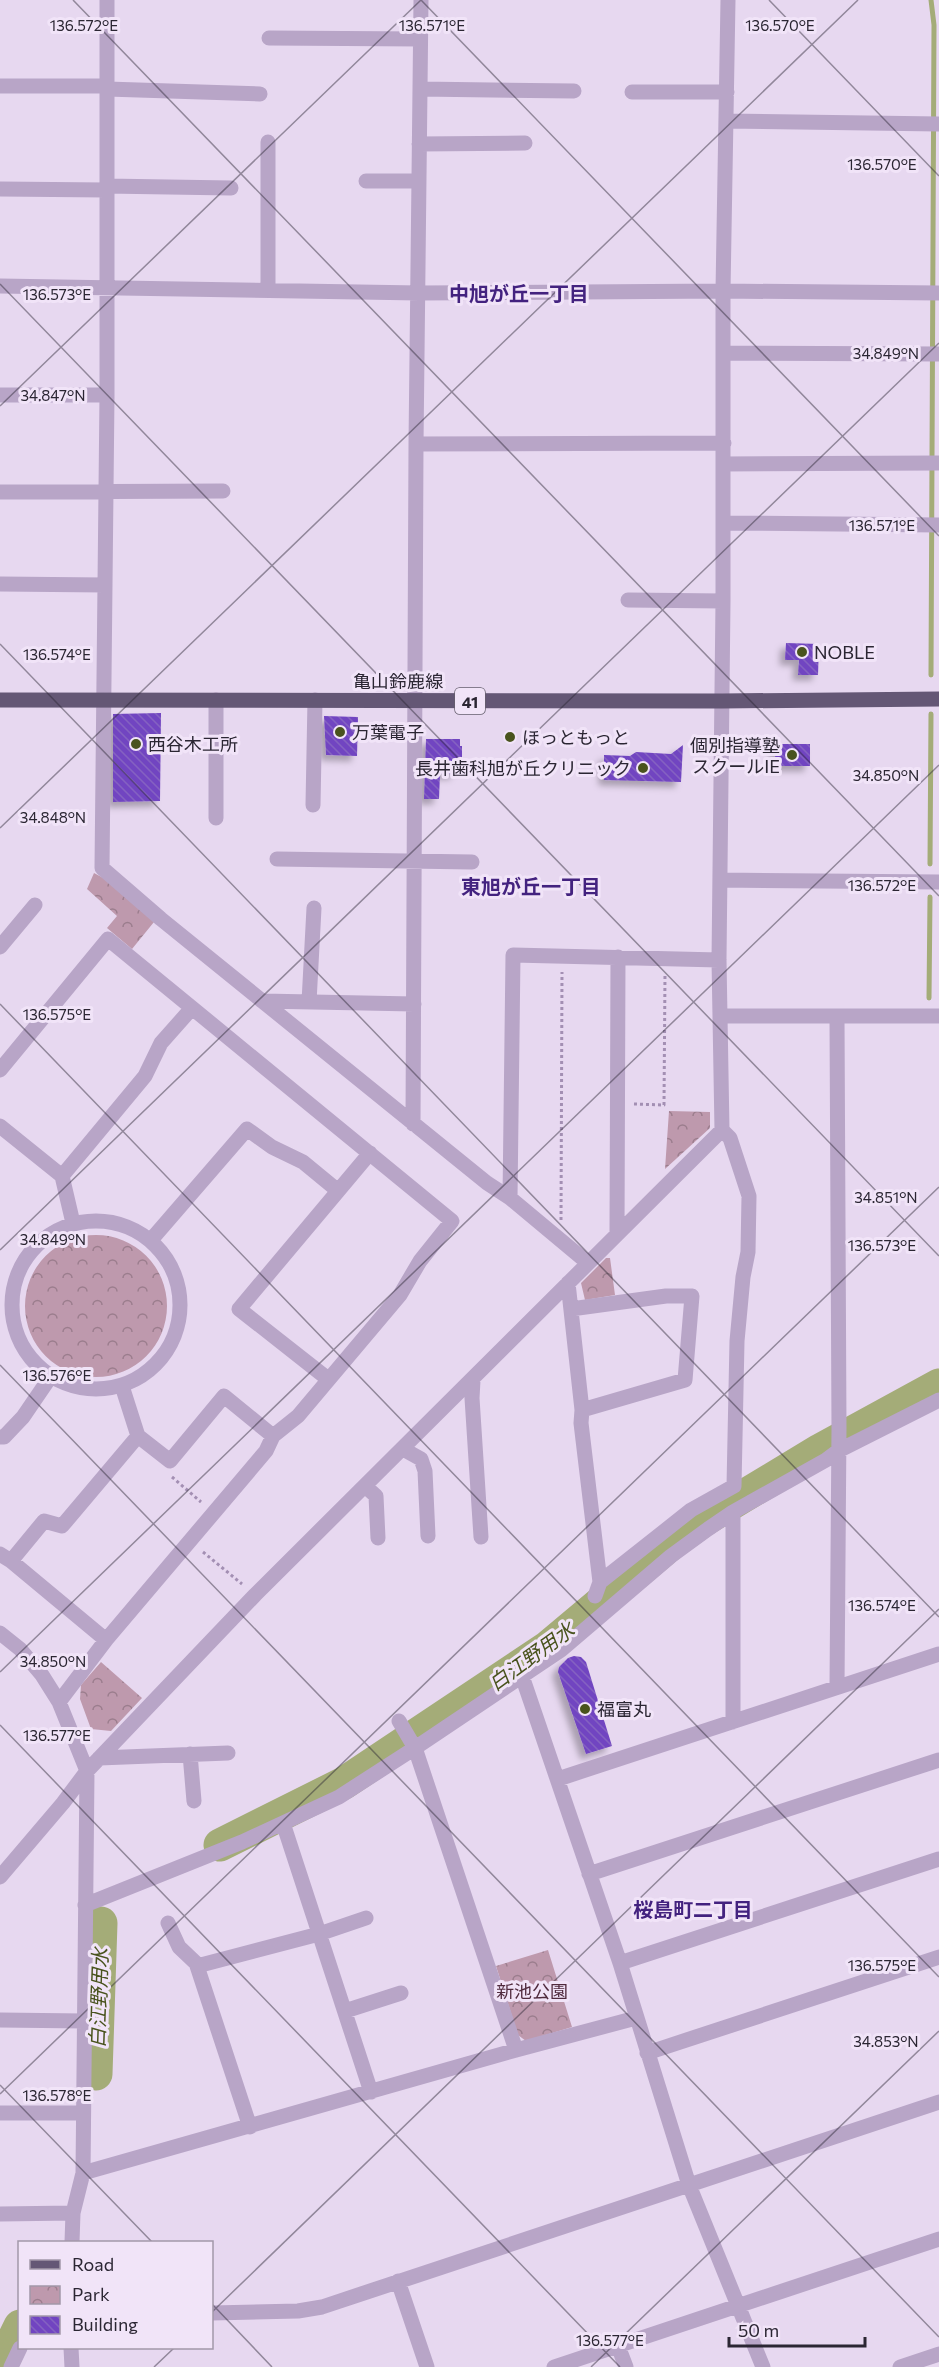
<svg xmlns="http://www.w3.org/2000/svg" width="939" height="2367" font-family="Commissioner,'Noto Sans JP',sans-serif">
	<defs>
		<pattern id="park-crowns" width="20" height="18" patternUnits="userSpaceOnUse" patternTransform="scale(1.5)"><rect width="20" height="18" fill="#be99ad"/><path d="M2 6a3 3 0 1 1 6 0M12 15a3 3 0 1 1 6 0" fill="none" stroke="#9b7d8d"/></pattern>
		<pattern id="building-back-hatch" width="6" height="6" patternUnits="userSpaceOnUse" patternTransform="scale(1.5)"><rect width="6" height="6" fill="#7144c1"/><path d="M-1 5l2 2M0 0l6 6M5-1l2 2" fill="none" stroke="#8462c1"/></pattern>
		<filter id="shadow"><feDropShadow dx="-5.5" dy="5.5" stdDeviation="3" flood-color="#0004"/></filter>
	</defs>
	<rect width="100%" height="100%" fill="#e7d8f0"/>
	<path fill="url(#park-crowns)" d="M94,873L109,881L154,922L132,949L107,928L117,916L87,889Z
		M669,1111L710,1112V1128L665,1169Z
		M25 1306a71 71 0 1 1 142 0a71 71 0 1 1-142 0Z
		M606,1258H610L615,1295L585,1300L581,1283Z
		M101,1662L142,1698L111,1731L91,1729L80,1699L81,1685Z
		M548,1950L572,2027L526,2041L518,2035L496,1966Z"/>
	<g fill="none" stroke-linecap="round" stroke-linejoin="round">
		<path stroke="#a4ac78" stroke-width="5" d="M931,675L934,25L931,0
			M930,864L931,714
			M929,998L930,897"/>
		<path stroke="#a4ac78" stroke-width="33" d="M220,1845L344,1783L548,1647L672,1543L704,1520L820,1450L939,1385
			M96,2074L101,1923
			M0,2367L20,2326"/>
	</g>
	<path fill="url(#building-back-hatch)" filter="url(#shadow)" d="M786,643L819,644L818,675H798L799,660H785Z
		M161,713L160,801L113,802V714Z
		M324,716L358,717L357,756L326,755Z
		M426,739H460V746H462V768H456V774H440L439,799H424Z
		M775,744H810V766H775Z
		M683,745L681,782L604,780V755L630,756L636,752L671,754Z
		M574,1656L581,1657L586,1662L612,1746L586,1754L558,1672L559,1667L568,1658Z"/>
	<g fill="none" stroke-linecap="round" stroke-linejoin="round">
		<path stroke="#a38fb3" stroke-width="3" stroke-dasharray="3 3" stroke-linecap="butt" d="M634,1104L664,1105L665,974
			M561,1220L562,972
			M172,1477L201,1502
			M203,1552L242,1584"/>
		<path stroke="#b8a5c7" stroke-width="15" d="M107,0V395L102,868L161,919L487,1183L510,1198L588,1263
			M269,38L420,39
			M0,86H108
			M107,89L260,94
			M420,89L574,91
			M632,92H727
			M727,121L939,124
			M268,142V290
			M419,144L525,143
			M366,181H419
			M106,186L231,188
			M0,189L106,190
			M0,286L419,293L723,291L939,293
			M724,353L939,354
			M0,395H107
			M416,444L724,443
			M724,464L939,463
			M0,492L223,491
			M724,523L939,525
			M0,584L105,585
			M628,600L723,601
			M313,805L315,700
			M216,818V700
			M277,859L472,862
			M721,880L939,882
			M0,947L35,905
			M262,1001L414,1004
			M309,1002L314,908
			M721,1016H939
			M837,1018L839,1428L837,1687
			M0,1070L108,939L452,1221L420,1261L400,1295L298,1416L273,1436L266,1451L106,1640L59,1702
			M413,1124L416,444L421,0
			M0,1126L62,1176L73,1223
			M62,1176L145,1076L161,1043L192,1008
			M510,1198L513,955L719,960
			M12 1305a84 84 0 1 1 168 0a84 84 0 1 1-168 0Z
			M617,1234L618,957
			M151,1240L247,1129L272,1147L303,1162L337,1190
			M568,1283L582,1410L685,1380L692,1296H666L571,1309
			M328,1379L239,1309L370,1153
			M473,1380L472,1398L481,1537
			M582,1410L581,1423L600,1582L691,1510L734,1486L737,1341L743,1277L748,1252L749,1196L730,1138L722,1130L719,960L723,601V291L728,0
			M138,1436L170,1461L224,1396L273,1436
			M0,1437H4L23,1417L51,1376
			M403,1449L421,1459L425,1471L428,1536
			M365,1486L376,1496L378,1538
			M733,1512V1722
			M0,1554L11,1561L44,1521L62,1526L138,1436L122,1386
			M11,1561L106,1640
			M595,1596L600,1582
			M0,1633L20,1649L42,1675L59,1702L87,1771L83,2173L73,2213L72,2242
			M522,1676L620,1963L689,2185L763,2367
			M399,1721L415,1748L516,2050
			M190,1754L194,1801
			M99,1758L228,1753
			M558,1779L939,1654
			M589,1874L939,1760
			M0,1877L63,1803L87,1771L255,1595L722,1130
			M85,1905L242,1842L283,1823
			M168,1923L179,1947L199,1966
			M620,1963L939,1859
			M345,2011L401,1993
			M0,2020L84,2021
			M647,2053L939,1957
			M371,2092L283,1823L339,1797L415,1748L561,1650L671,1556L708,1529L733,1512L826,1460L838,1451L939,1400
			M0,2113H83
			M250,2127L197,1966L319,1934L366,1918
			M83,2173L516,2050L636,2018
			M0,2214L73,2213
			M398,2281L427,2367
			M212,2313L298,2311L322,2307L939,2102
			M618,2346L626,2367
			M71,2348L72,2367
			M11,2367L20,2348
			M554,2367L939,2239
			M900,2367L939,2354"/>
		<path stroke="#645775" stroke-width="15" d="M0,700L722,701L939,699"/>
	</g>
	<path fill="none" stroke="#2b2633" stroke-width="1.5" stroke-opacity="0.45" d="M73,0L939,896M421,0L939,536M769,0L939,176M0,284L939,1256M0,406L421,0M0,644L939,1617M0,828L858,0M0,1004L939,1977M0,1250L939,343M0,1365L939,2337M0,1672L939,765M0,1725L620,2367M0,2085L152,2242M0,2094L939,1187M212,2304L272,2367M212,2312L939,1609M154,2367L174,2348M591,2367L939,2031"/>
	<g fill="#49531d" stroke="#f1e4f8" stroke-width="2">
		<circle cx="802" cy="652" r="6"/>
		<circle cx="340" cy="732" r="6"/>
		<circle cx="510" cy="737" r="6"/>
		<circle cx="136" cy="744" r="6"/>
		<circle cx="792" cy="755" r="6"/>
		<circle cx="643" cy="768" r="6"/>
		<circle cx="585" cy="1709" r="6"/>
	</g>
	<g text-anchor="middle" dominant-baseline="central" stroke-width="6" stroke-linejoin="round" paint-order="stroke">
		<rect fill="#f1e4f8" stroke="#665f6e" stroke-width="1.5" x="455" y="688" width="30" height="26" rx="4.5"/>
		<g font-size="16" font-weight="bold" fill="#2b2633">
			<text x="470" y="701">41</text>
		</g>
		<g font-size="18" fill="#2b2633" stroke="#f1e4f8" text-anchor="start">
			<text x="814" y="652">NOBLE</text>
			<text x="352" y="732">万葉電子</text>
			<text x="522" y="737">ほっともっと</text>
			<text x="148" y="744">西谷木工所</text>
			<text x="780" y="745" text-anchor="end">個別指導塾<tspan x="780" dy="21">スクールIE</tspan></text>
			<text x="631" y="768" text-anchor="end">長井歯科旭が丘クリニック</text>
			<text x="597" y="1709">福富丸</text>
		</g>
		<g font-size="18" fill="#2b2633" stroke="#f1e4f8">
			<text x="398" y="681">亀山鈴鹿線</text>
		</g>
		<g font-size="18" fill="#502b3e" stroke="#f1e4f8">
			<text x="532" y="1991">新池公園</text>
		</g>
		<g font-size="20" font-weight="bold" fill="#43227f" stroke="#f1e4f8">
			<text x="519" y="293">中旭が丘一丁目</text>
			<text x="531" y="886">東旭が丘一丁目</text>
			<text x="693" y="1909">桜島町二丁目</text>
		</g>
		<g font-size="20" font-style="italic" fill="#49531d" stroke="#f1e4f8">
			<text transform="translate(531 1656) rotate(-36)">白江野用水</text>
			<text transform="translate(98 1998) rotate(-88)">白江野用水</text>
		</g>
	</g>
	<g font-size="15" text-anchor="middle" fill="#2b2633" stroke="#f1e4f8" stroke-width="6" stroke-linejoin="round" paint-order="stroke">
		<text x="84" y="31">136.572°E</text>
		<text x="432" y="31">136.571°E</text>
		<text x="780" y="31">136.570°E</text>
		<text x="882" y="170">136.570°E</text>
		<text x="57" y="300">136.573°E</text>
		<text x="886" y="359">34.849°N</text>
		<text x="53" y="401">34.847°N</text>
		<text x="882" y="531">136.571°E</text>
		<text x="57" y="660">136.574°E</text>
		<text x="886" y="781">34.850°N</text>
		<text x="53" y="823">34.848°N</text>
		<text x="882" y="891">136.572°E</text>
		<text x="57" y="1020">136.575°E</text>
		<text x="886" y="1203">34.851°N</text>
		<text x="53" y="1245">34.849°N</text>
		<text x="882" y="1251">136.573°E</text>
		<text x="57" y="1381">136.576°E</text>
		<text x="882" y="1611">136.574°E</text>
		<text x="53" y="1667">34.850°N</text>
		<text x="57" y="1741">136.577°E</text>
		<text x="882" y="1971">136.575°E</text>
		<text x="886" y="2047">34.853°N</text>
		<text x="57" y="2101">136.578°E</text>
		<text x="610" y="2346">136.577°E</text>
	</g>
	<rect x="18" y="2241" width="195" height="108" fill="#f1e4f8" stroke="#a298a9" stroke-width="1.5"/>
	<rect x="30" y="2260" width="30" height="9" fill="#645775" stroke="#a298a9" stroke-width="1.5"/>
	<text x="72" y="2271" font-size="18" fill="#2b2633">Road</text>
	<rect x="30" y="2286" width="30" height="18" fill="url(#park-crowns)" stroke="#a298a9" stroke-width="1.5"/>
	<text x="72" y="2301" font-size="18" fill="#2b2633">Park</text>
	<rect x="30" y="2316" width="30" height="18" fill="url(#building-back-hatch)" stroke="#a298a9" stroke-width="1.5"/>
	<text x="72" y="2331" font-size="18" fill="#2b2633">Building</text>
	<path d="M729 2337v9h136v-9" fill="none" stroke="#2b2633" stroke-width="3"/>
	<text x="738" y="2337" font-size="18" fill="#2b2633" stroke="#f1e4f8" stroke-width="4.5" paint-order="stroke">50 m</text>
</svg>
